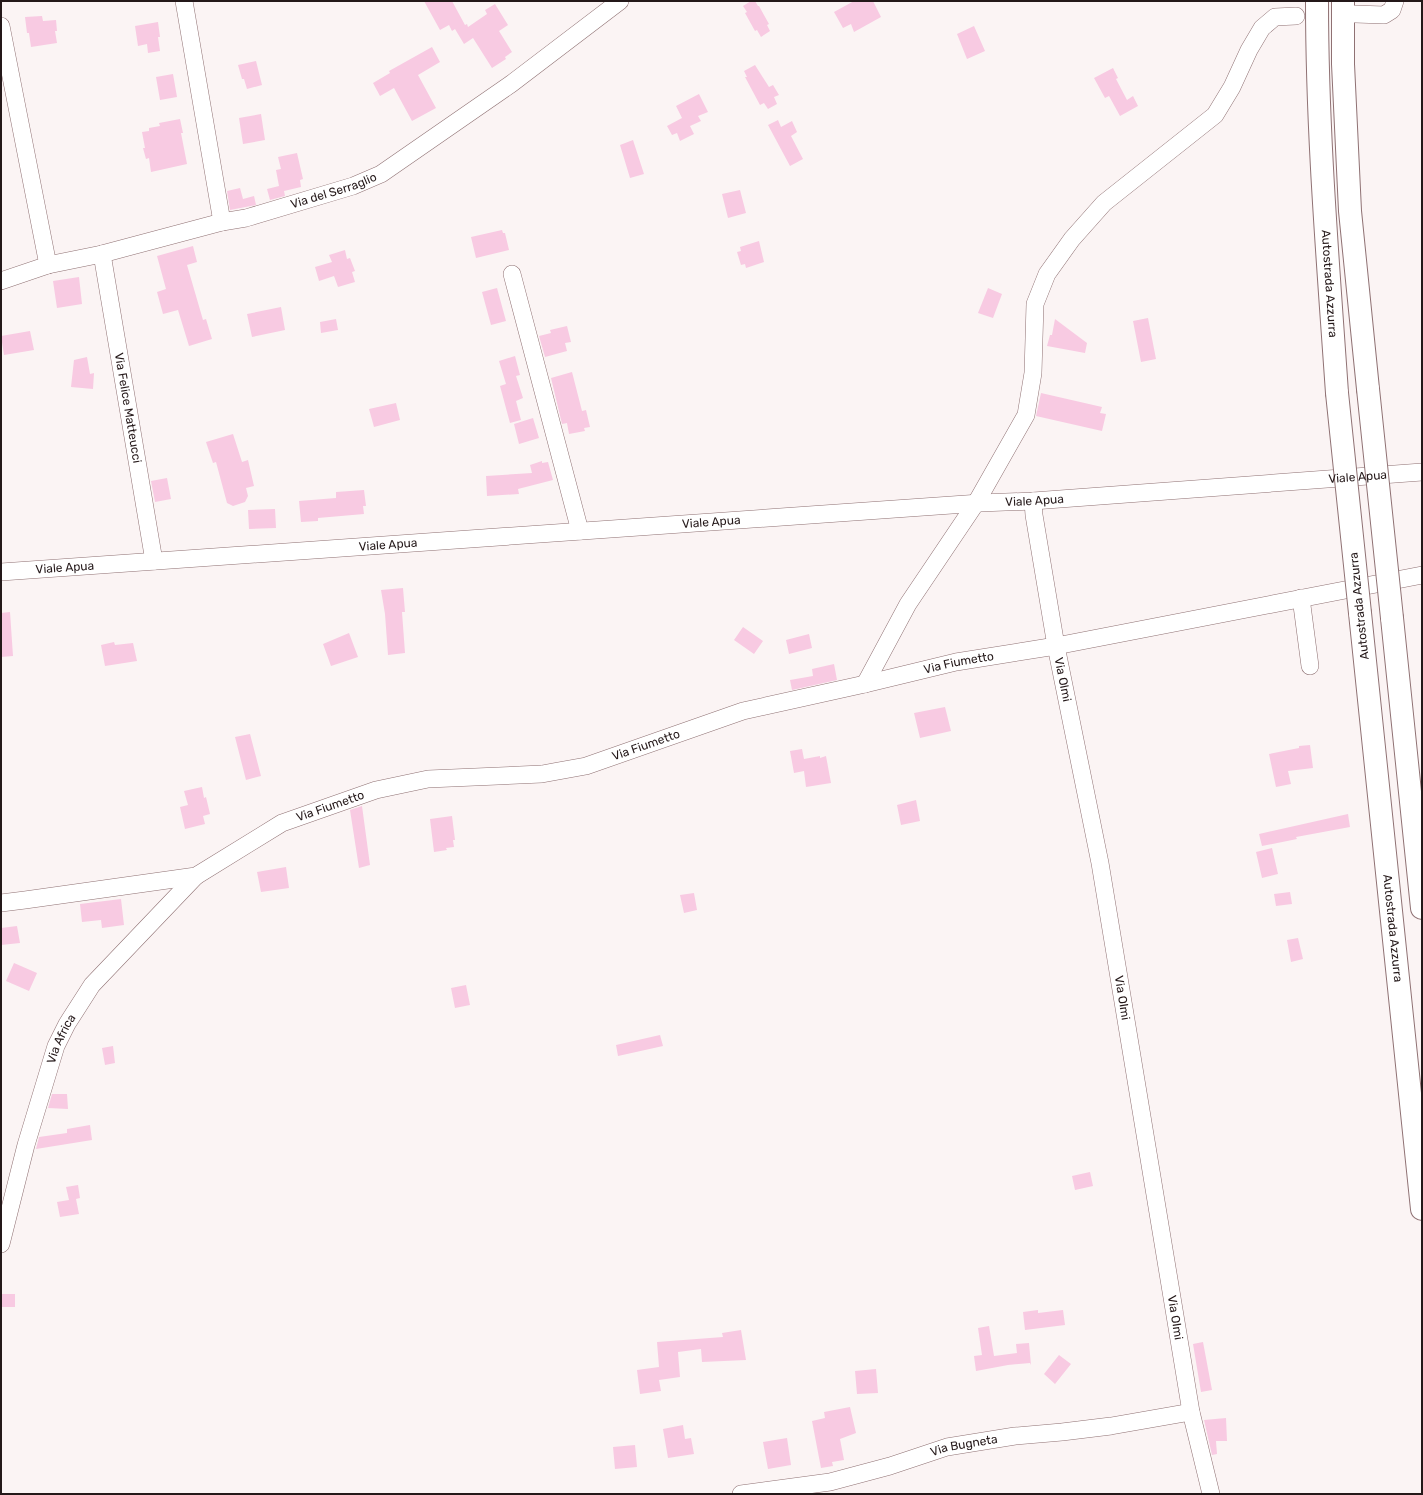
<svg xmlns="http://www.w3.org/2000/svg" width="1423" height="1495" font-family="Rubik,sans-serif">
	<rect width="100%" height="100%" fill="#fbf4f4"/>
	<path fill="#f8cae2" d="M424,1H452L465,25L467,24L468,27L487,14L485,10L495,4L508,25L499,31L512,52L505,57L506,59L492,68L473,38L464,44L455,29L452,31L449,25L440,30Z
		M751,1H755L758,6H759L769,24L767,25L770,31L761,37L757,30L755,31L745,13L747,12L743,6Z
		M854,1H873L881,17L854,32L851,24L843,28L834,12Z
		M42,16L43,21L56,20L57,31H55L57,43L31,47L29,33H27L25,17Z
		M158,22L160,37H158L160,51L148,53L147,44L138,46L135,26Z
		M974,26L985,51L967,59L957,34Z
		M432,47L440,62L418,75L436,108L412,121L394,88L380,96L373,83L390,73L389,71Z
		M256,61L262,85L247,89L244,79H242L238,65Z
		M755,65L769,87L773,85L779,95L774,97L777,104L768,109L764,103L760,105L745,77H747L744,71Z
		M1113,68L1118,78L1116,79L1127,100L1133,96L1138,106L1120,116L1109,96L1105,98L1094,78Z
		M173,74L177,97L160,100L156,77Z
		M699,94L708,112L698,116L701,121L690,126L694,134L680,141L677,133L672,135L667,126L682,118L676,106Z
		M261,114L265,140L243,144L239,118Z
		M180,119L183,133H181L187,164L151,172L149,158L146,159L143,148H145L142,132L149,131V128L160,126L159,123Z
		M778,120L781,127L792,121L797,132L791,136L803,159L790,166L768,125Z
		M633,140L644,174L630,178L620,145Z
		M297,153L303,179L300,180L301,187L284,191L285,196L270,200L267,189L279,186L276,170L281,169L278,157Z
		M240,188L243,199L254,196L256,205L230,210L227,191Z
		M740,190L746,213L728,218L722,194Z
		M502,230L503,233H505L509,250L476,258L471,237Z
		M759,241L764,262L746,268L745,264L741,265L737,252L741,251L740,247Z
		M193,246L197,262L187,265L203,320L206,319L212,339L189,346L178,310L163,314L157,292L166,289L157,256Z
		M345,250L347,259L350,258L355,271L352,272L355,282L338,287L334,276L319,281L315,267L332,262L329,255Z
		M79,277L82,304L57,308L53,281Z
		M497,288L506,321L491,325L482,292Z
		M988,288L1002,294L993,318L978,313Z
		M281,307L285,330L252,337L247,314Z
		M1148,318L1156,359L1141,362L1133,321Z
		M336,319L338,330L321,333L320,322Z
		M1055,319L1087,343L1085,353L1047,346L1050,335H1052Z
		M567,326L571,342L565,343L567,351L545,357L539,336L551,333L550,330Z
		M30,331L34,350L4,355L1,336Z
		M515,356L520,375L516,376L523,398L516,401L521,420L510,423L500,386L506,384L499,361Z
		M87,357L90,374L94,373L93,389L71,387L74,360Z
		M572,372L582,411L586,410L590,427L584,428L585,431L569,434L567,423L562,424L551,378Z
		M1041,393L1102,407L1100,413L1106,414L1102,431L1036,416Z
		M396,403L400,420L374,427L369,409Z
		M533,418L539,438L519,444L514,424Z
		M233,434L242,462L248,460L254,486L246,488L248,496L245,502L233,506L227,503L216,462L213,463L206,442Z
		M542,461V463L548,462L553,480L518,489L519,494L487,496L486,476L532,473L530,465Z
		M167,478L171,499L155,502L151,481Z
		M364,490L366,506H363L364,514L318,518V521L301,522L299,501L336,498V492Z
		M275,509L276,528L249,529L248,510Z
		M403,588L405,612H402L405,653L388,655L385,614L381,590Z
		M10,612L13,656L1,657V613Z
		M743,627L763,641L754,654L734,640Z
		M349,633L358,657L331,666L323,644Z
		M809,634L812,648L789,654L786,640Z
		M114,642L115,645L133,643L137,661L105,666L101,645Z
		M834,664L837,680L792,690L790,680L813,676L812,669Z
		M945,707L951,731L920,738L914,713Z
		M250,734L261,776L246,780L235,737Z
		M1310,745L1313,768L1288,771L1291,784L1276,787L1269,754L1299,748V746Z
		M802,749L804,759L820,756V758L826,756L831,783L806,787L804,771L794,773L790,751Z
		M202,787L204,798L206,797L210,814L203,816L205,824L185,829L180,807L188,805L184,791Z
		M916,800L920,821L901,825L897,805Z
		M362,806L370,865L359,868L350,810Z
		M1348,814L1350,827L1296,837L1297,839L1262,846L1259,834Z
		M452,816L455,840H453L454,847L446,848L447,850L434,852L430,819Z
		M1272,848L1278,874L1262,878L1256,852Z
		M286,867L289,888L261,892L257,872Z
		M1290,892L1292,904L1276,906L1274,894Z
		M694,893L697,910L684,913L680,895Z
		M121,899L124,925L102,928L101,920L82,922L80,904Z
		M17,926L20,943L1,945V928Z
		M1298,938L1303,959L1291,962L1287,940Z
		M14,963L37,973L29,991L6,981Z
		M466,985L470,1005L455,1008L451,988Z
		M660,1035L663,1046L618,1056L616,1045Z
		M113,1046L115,1063L105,1065L102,1048Z
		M52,1094H67L68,1109L48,1108Z
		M90,1125L92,1140L36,1149L39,1137L67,1133V1129Z
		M1090,1172L1093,1186L1075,1190L1072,1176Z
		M78,1185L80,1198L76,1199L79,1214L60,1217L57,1202L69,1200L66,1187Z
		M1,1294H15V1307H1Z
		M1038,1310V1313L1063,1310L1065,1325L1025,1330L1023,1312Z
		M989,1326L994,1356L1017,1353L1016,1344L1029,1343L1031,1365L1030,1363L1008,1365L976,1371L974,1356L982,1355L978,1328Z
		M741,1330L746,1360L702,1362L701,1349L678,1352L680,1377L659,1380L661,1391L640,1394L637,1370L659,1367L657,1342L723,1337L722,1333Z
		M1203,1342L1212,1390L1201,1392L1193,1344Z
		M1059,1355L1071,1364L1055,1384L1044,1374Z
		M876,1369L878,1393L857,1394L855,1371Z
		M850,1407L856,1433L840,1439L844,1460L832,1462L833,1466L821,1468L812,1421L825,1418L824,1412Z
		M1226,1418L1227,1441H1216L1217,1454L1212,1455L1204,1420Z
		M683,1425L685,1439L691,1438L694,1454L668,1458L663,1429Z
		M787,1438L791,1465L768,1469L763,1442Z
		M635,1445L637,1467L615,1469L613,1447Z"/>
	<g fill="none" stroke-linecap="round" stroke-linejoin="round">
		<defs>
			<g id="minor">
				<path d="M184,1L222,222"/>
				<path d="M1355,14L1384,15L1392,10L1395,1"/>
				<path d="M1,26L48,265"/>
				<path id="s1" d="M102,254L154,561"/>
				<path d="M512,274L580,531"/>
				<path id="s2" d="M1,281L48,265L102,254L222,222L246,218L353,186L381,174L511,84L620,1"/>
				<path id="s3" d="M1033,501L1034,515L1056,646L1100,863L1191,1412L1211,1494"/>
				<path id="s4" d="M1,572L980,503L1033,501L1422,472"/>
				<path d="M1301,598L1310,666"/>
				<path d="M865,684L908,604L976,503L1026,415L1033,373L1035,304L1047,274L1072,239L1104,203L1215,115L1232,87L1249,50L1262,28L1275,17L1296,16"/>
				<path id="s5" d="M1,903L25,900L196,876L282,823L376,790L428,779L542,774L586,766L743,711L865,684L956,662L1056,646L1422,575"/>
				<path id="s6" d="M1,1244L26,1145L56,1046L67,1024L92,985L196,876"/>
				<path id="s7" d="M741,1494L830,1482L890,1466L947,1447L1015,1436L1062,1432L1111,1426L1191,1412"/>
			</g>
			<g id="highway">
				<path id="s8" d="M1317,1C1317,132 1328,262 1337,393"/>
				<path d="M1343,1V64L1350,211L1368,389"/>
				<path id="s9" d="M1360,613L1422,1209"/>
				<path d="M1392,618L1422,908"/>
			</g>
		</defs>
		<use href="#minor" stroke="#8f7173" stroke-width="18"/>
		<use href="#highway" stroke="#8f7173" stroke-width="24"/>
		<use href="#minor" stroke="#fff" stroke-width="17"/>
		<use href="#highway" stroke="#fff" stroke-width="22"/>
		<defs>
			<path id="highway-bridge" d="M1368,389L1392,618
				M1337,393L1360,613"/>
		</defs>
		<use href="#highway-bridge" stroke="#8f7173" stroke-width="24" stroke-linecap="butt"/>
		<use href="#highway-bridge" stroke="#fff" stroke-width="22"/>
	</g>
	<g text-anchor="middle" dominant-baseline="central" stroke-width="3" stroke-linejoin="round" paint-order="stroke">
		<g font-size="12" fill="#241819" stroke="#fff">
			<text stroke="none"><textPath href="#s2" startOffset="345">Via del Serraglio</textPath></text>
			<text stroke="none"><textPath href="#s8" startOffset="283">Autostrada Azzurra</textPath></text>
			<text stroke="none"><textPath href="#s1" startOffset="156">Via Felice Matteucci</textPath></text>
			<text stroke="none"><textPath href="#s4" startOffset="1360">Viale Apua</textPath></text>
			<text stroke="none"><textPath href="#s4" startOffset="1036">Viale Apua</textPath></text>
			<text stroke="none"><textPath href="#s4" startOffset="712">Viale Apua</textPath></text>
			<text stroke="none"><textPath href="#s4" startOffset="388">Viale Apua</textPath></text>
			<text stroke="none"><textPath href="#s4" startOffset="64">Viale Apua</textPath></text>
			<text transform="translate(1359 606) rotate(-96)">Autostrada Azzurra</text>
			<text stroke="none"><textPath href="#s5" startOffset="997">Via Fiumetto</textPath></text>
			<text stroke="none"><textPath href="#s3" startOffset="181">Via Olmi</textPath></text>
			<text stroke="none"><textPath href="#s5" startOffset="673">Via Fiumetto</textPath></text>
			<text stroke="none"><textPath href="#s5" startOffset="349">Via Fiumetto</textPath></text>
			<text stroke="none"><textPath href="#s9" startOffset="317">Autostrada Azzurra</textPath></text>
			<text stroke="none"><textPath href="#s3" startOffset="505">Via Olmi</textPath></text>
			<text stroke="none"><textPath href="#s6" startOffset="214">Via Africa</textPath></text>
			<text stroke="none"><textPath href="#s3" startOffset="829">Via Olmi</textPath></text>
			<text stroke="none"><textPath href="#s7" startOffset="229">Via Bugneta</textPath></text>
		</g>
	</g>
	<rect width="1423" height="1495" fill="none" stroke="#241819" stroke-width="4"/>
</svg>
